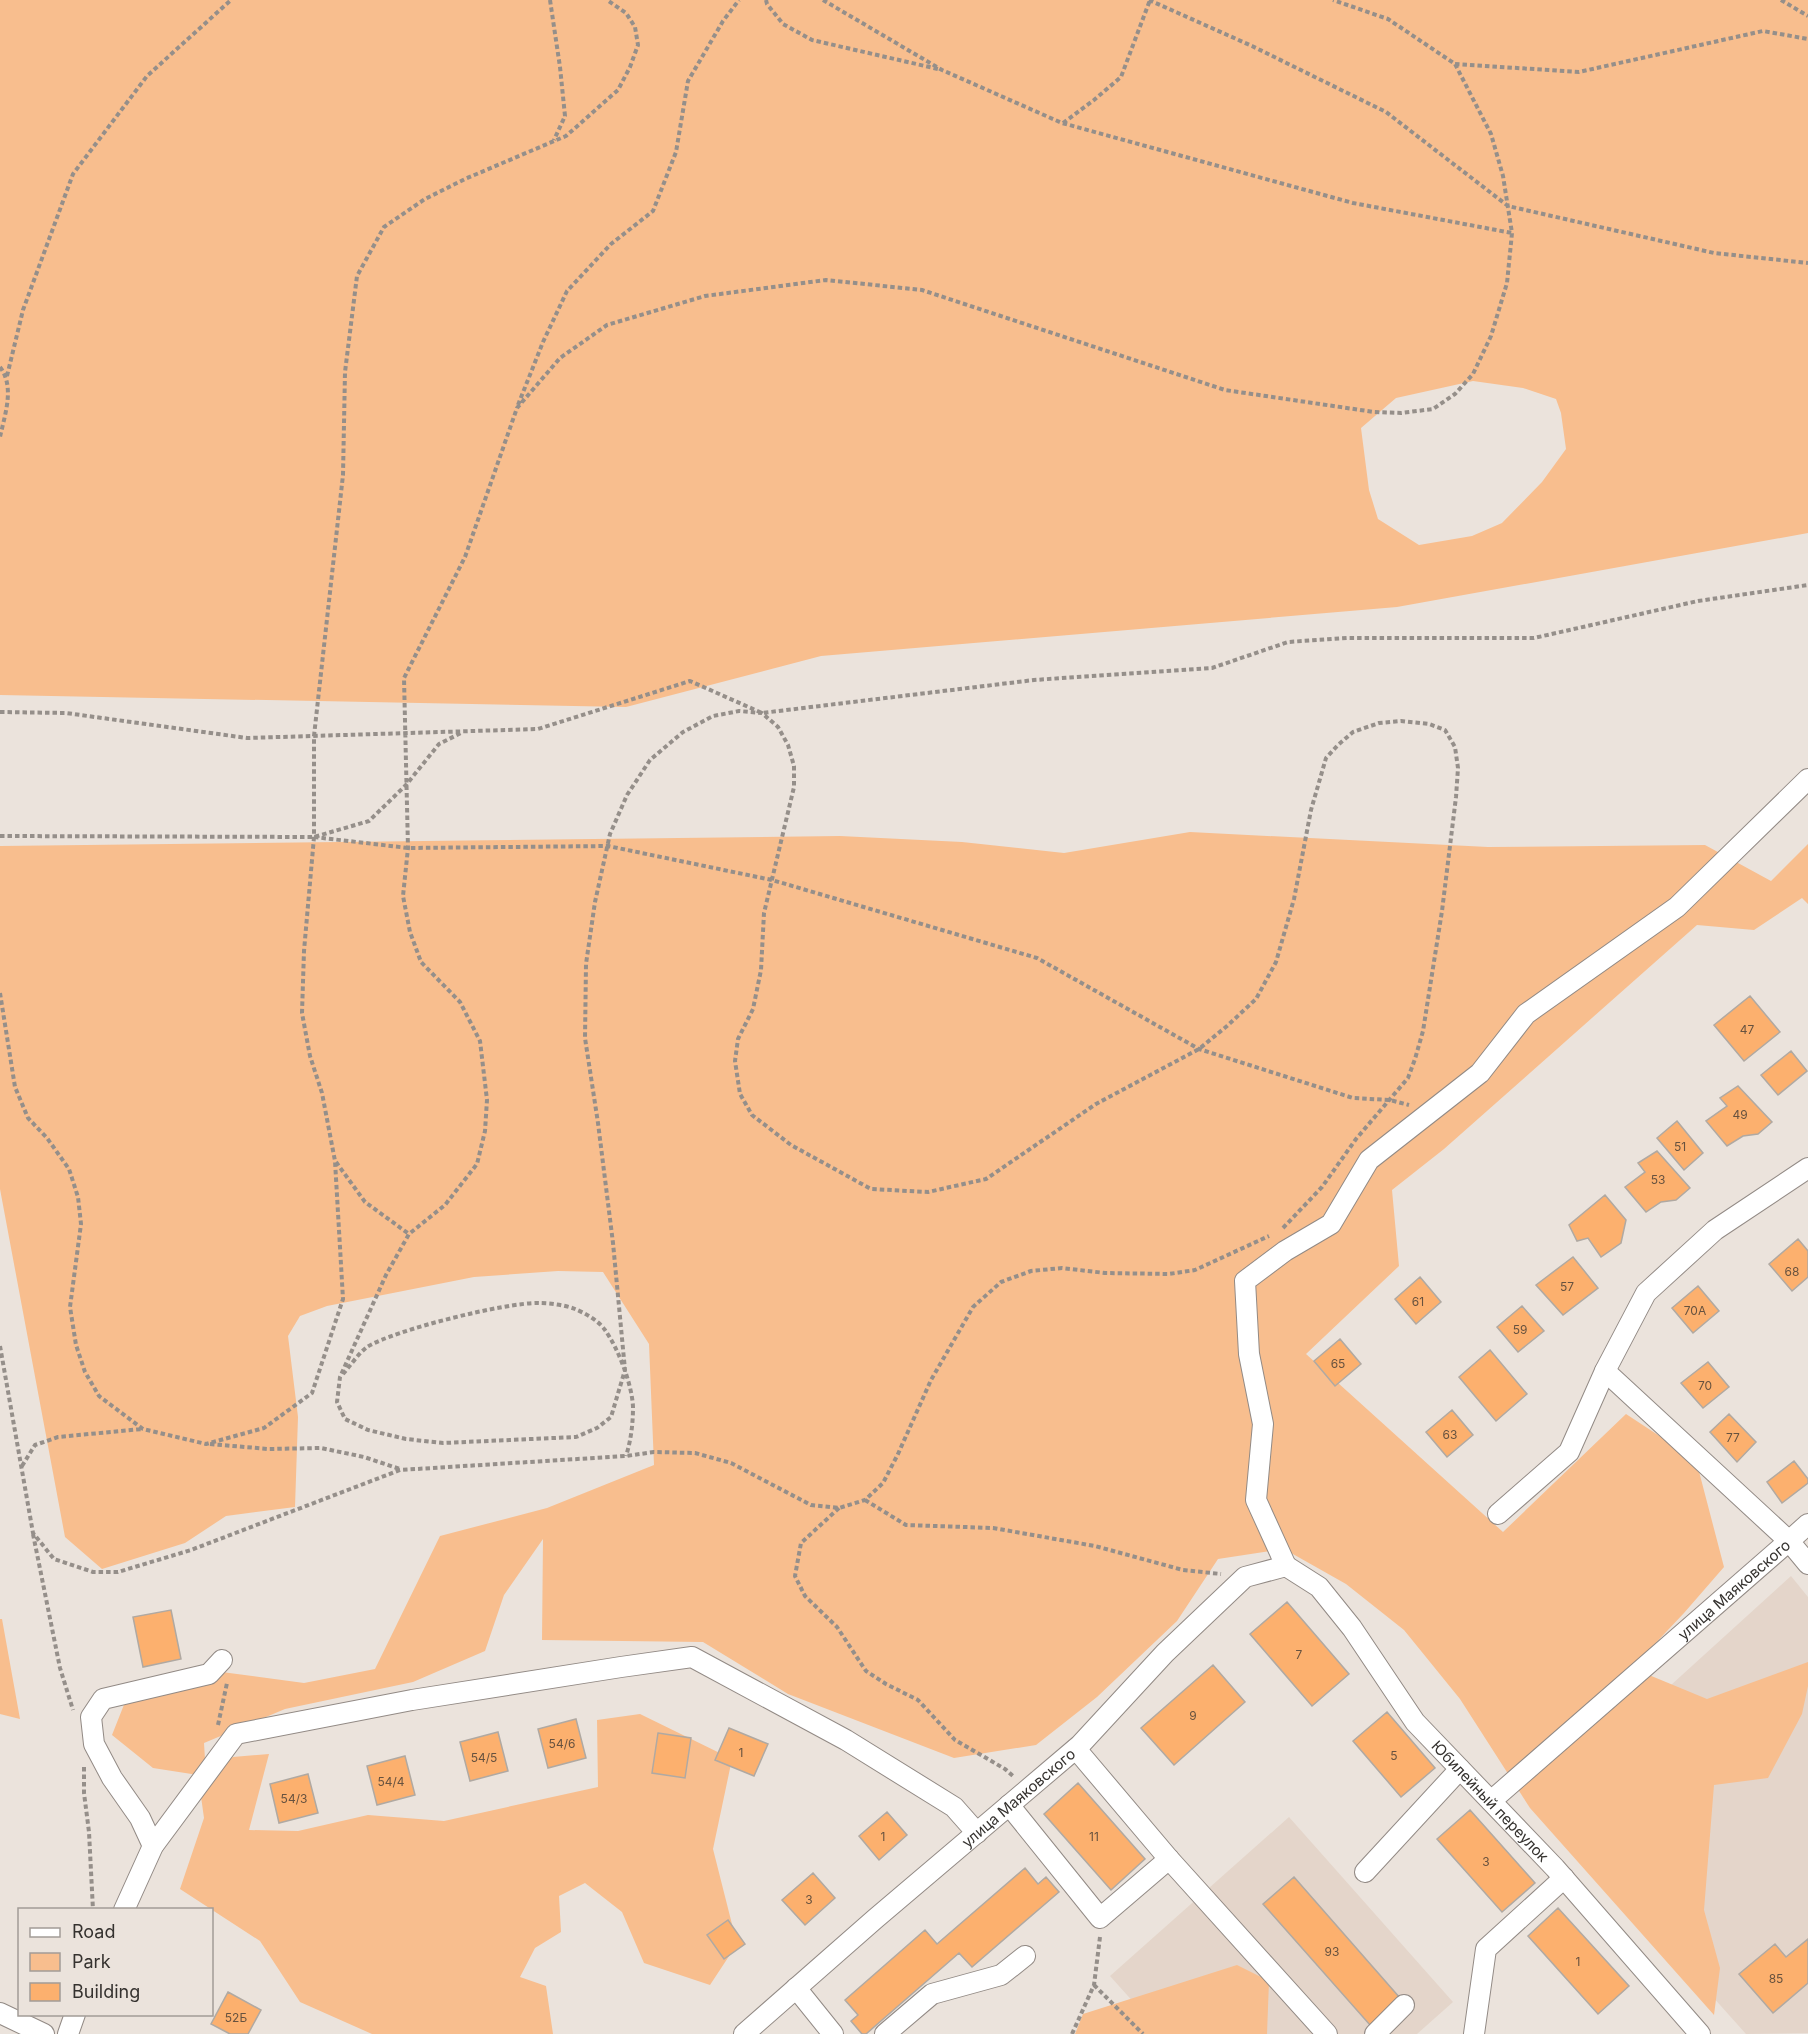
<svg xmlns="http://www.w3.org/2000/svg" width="1808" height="2034" font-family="Inter,sans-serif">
	<rect width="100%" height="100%" fill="#ebe3dc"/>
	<path fill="#e4d5ca" d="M1791,1576L1808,1597V2033L1746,2034L1540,1804Z
		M1289,1817L1453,2002L1417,2034H1162L1110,1976Z"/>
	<path fill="#f8be8e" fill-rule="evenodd" d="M0,0H1808V533L1397,607L821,656L626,707L0,695ZM1473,381L1523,388L1556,399L1561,413L1566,449L1542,482L1502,523L1472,536L1419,545L1378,519L1369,490L1361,428L1396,398Z
		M1190,832L1488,847L1705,845L1771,881L1808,844V904L1802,898L1754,930L1697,925L1444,1149L1392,1190L1399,1266L1306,1354L1503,1532L1626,1414L1696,1460L1724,1567L1684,1613L1632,1668L1707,1699L1808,1662V1686L1802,1714L1768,1778L1714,1785L1704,1910L1720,1968L1714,2015L1530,1808L1460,1699L1404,1630L1346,1584L1284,1549L1218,1559L1177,1621L1097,1697L1036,1745L954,1758L788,1694L703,1642L542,1640L543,1539L504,1595L485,1651L413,1682L285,1709L204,1743L206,1776L233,1757L269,1754L249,1830L298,1831L368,1815L444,1821L598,1787L597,1720L640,1714L732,1759L713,1849L737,1944L710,1985L644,1963L622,1912L585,1883L559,1896L561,1932L535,1948L520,1977L546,1986L553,2034H372L300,2002L260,1941L180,1889L204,1818L198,1775L153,1768L112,1735L131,1687L199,1669L304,1683L375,1669L440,1536L547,1508L654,1465L649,1344L603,1272L558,1271L474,1277L327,1306L300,1316L288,1336L298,1417L295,1507L226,1516L185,1543L102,1569L65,1537L0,1189V846L840,836L962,842L1064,853Z
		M0,1619H2L20,1719L0,1714Z
		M1237,1965L1269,1981L1267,2034H1075L1083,2014Z"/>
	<path fill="#fcb06e" stroke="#b0a9a2" stroke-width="1.5" d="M1750,996L1780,1032L1744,1061L1714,1025Z
		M1791,1051L1807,1071L1778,1095L1761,1075Z
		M1738,1086L1772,1122L1758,1134L1743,1136L1727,1146L1706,1121L1727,1106L1720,1098Z
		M1677,1121L1703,1153L1684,1170L1657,1138Z
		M1657,1151L1690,1188L1676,1200L1661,1202L1646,1212L1625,1187L1645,1172L1638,1163Z
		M1605,1195L1626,1220L1621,1243L1601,1257L1588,1238L1577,1241L1569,1225Z
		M1798,1239L1808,1251V1277L1792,1291L1769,1264Z
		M1573,1257L1598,1288L1563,1315L1536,1285Z
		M1420,1277L1441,1302L1416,1324L1395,1299Z
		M1698,1286L1719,1311L1693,1333L1672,1308Z
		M1522,1306L1544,1331L1518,1352L1497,1327Z
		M1340,1339L1361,1364L1335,1386L1314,1361Z
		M1490,1350L1527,1394L1496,1421L1459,1377Z
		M1708,1362L1729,1387L1703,1408L1681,1383Z
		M1452,1410L1473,1435L1447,1457L1426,1432Z
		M1729,1414L1756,1442L1737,1462L1710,1432Z
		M1794,1461L1808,1479V1483L1782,1503L1767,1482Z
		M1287,1602L1349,1674L1312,1706L1250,1634Z
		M171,1610L181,1659L143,1667L133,1617Z
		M1213,1665L1245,1702L1174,1765L1141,1728Z
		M1387,1712L1435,1768L1401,1797L1353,1741Z
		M576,1719L586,1758L548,1768L538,1729Z
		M729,1728L768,1744L754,1776L715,1760Z
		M498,1732L508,1771L470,1781L460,1742Z
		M658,1733L691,1738L685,1778L652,1773Z
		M405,1756L415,1795L377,1805L367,1766Z
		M308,1774L318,1813L279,1823L270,1784Z
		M1078,1783L1145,1859L1111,1890L1044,1814Z
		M1470,1810L1535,1883L1502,1912L1437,1839Z
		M887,1812L907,1835L879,1860L859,1836Z
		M1025,1868L1038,1884L1046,1877L1059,1892L972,1967L959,1953L866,2034H862L851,2021L858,2015L845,2000L925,1930L937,1944Z
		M813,1873L835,1898L805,1925L782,1900Z
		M1294,1877L1400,1998L1370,2025L1263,1904Z
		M1558,1908L1629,1986L1598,2014L1528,1936Z
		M728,1920L745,1944L724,1959L707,1935Z
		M1808,1939V1983L1773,2013L1739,1974L1775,1944L1786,1957Z
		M228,1992L261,2010L248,2034H230L211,2024Z"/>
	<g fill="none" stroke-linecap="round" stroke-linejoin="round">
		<defs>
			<g id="minor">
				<path d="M1498,1514L1569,1452L1605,1371"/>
				<path d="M1808,1524L1789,1541L1808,1564"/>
				<path d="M1286,1566L1256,1500L1263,1424L1249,1354L1245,1281L1285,1251L1331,1224L1369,1160L1480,1073L1526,1014L1677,907L1808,779"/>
				<path id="s1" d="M1286,1566L1319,1587L1352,1628L1415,1722L1555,1868L1700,2034"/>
				<path d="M1076,1749L1169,1859L1327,2034"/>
				<path id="s2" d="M1491,1801L1789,1541L1605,1371L1646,1293L1715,1230L1808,1168"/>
				<path d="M1009,1805L1100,1918L1169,1859"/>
				<path d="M153,1846L140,1818L112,1778L94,1744L91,1717L103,1699L209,1674L222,1660"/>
				<path d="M1365,1872L1460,1769"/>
				<path d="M124,1910L153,1846L236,1734L412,1700L621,1667L692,1657L846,1740L954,1807L977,1833"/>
				<path d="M796,1988L833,2034"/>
				<path d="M0,2013L44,2034"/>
				<path d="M68,2034L75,2014"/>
				<path id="s3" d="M744,2034L875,1919L1080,1745L1165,1653L1245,1577L1286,1566"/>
				<path d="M885,2034L932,1994L1001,1975L1025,1956"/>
				<path d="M1375,2034L1404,2005"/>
				<path d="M1474,2034L1486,1949L1564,1878"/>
			</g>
		</defs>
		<use href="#minor" stroke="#928a85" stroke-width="22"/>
		<path stroke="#958f8a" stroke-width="4" stroke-dasharray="4.5 3" stroke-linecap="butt" d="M550,0L560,67L565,116L554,140
			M766,0L767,4L783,24L812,40L938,69
			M823,0L942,70L1062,123L1353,203L1512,233
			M1149,0L1252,46L1386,112L1508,206L1714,253L1808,263
			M1781,0L1808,16
			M1455,64L1579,72L1763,31L1808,39
			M1063,123L1094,100L1121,77L1150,0
			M0,367C15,387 5,414 0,437
			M7,376L23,310L73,174L147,76L231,0
			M518,405L543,342L567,291L611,244L653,211L676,152L688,81L723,21L739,0
			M0,712L66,713L247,738L538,729L690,681L762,713L1034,680L1212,668L1288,642L1347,638H1534L1698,601L1808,585
			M0,836L314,837L369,821L406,785L439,744L461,733
			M314,837L408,848L608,846L772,880L1037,958L1199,1049L1353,1098L1390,1100L1409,1105
			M0,993L15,1087L28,1118L47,1138L69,1169L78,1197L81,1224L70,1307L76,1345L85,1372L99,1396L143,1429L206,1444L264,1428L312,1393L343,1299L335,1161L322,1093L310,1056L302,1013L304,951L314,837V736L343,475L345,372L357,276L384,227L425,199L465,179L566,136L618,90L630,67L638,45L635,27L626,13L607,0
			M336,1162L365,1202L409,1234
			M1283,1228L1322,1187L1356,1139L1408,1078L1415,1059L1423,1031L1442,911L1456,797L1458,768L1455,747L1445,730L1429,724L1401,721L1379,723L1353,732L1338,745L1326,758L1311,810L1294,899L1276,962L1256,999L1227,1026L1199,1049L1096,1104L986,1179L928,1192L871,1189L791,1145L752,1115L740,1094L735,1061L738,1039L753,1009L761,970L764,913L794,787V766L788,745L778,727L762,713L739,711L713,716L683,732L650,760L627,795L610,834L595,902L586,964L585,1038L598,1123L613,1243L625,1370L611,1417L597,1428L576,1437L443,1443L406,1439L368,1430L345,1419L337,1402L340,1377L386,1275L409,1234L445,1205L477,1164L485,1131L487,1100L480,1041L460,1002L421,962L410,932L403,896L408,848L404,678L465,557L517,408L560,358L607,325L705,296L826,280L922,290L1225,390L1374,412L1401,413L1433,409L1455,394L1473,374L1491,336L1507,283L1512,233L1503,176L1491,134L1455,64L1388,19L1333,0
			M0,1346L33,1533L54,1559L93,1572H118L191,1550L400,1470L626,1456L654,1452L695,1453L731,1463L811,1505L839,1508L865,1500L883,1483L898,1454L931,1380L973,1307L1001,1282L1031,1271L1062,1268L1105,1273L1169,1274L1195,1270L1269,1236
			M343,1374C350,1366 358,1354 367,1347C394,1330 507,1302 539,1303C550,1303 565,1305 575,1309C585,1313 599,1321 605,1330C618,1348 632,1384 633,1407C633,1424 631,1440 626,1456
			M210,1444L268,1449L321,1448L364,1457L400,1469
			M22,1466L35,1445L58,1437L142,1429
			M865,1500L906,1525L993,1528L1095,1546L1183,1570L1221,1574
			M839,1508L801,1543L795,1576L805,1596L837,1627L866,1671L886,1684L918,1700L955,1740L1005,1769L1014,1777
			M33,1534L60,1668L73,1710
			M218,1725L227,1683
			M84,1767V1793L89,1832L93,1910
			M1094,1985L1143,2034
			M1072,2034L1094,1985L1100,1937"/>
		<use href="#minor" stroke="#fff" stroke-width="20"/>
	</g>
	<g text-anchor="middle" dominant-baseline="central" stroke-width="6" stroke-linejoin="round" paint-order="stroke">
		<g font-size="12" fill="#67523f">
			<text x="1747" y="1029">47</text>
			<text x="1740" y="1114">49</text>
			<text x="1680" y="1146">51</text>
			<text x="1658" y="1179">53</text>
			<text x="1792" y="1271">68</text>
			<text x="1567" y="1286">57</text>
			<text x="1418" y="1301">61</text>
			<text x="1695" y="1310">70А</text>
			<text x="1520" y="1329">59</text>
			<text x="1338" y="1363">65</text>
			<text x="1705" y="1385">70</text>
			<text x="1450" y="1434">63</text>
			<text x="1733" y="1437">77</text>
			<text x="1299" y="1654">7</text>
			<text x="1193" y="1715">9</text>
			<text x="562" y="1743">54/6</text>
			<text x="741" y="1752">1</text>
			<text x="1394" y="1755">5</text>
			<text x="484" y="1757">54/5</text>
			<text x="391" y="1781">54/4</text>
			<text x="294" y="1798">54/3</text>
			<text x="883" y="1836">1</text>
			<text x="1094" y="1836">11</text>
			<text x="1486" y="1861">3</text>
			<text x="809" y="1899">3</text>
			<text x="1332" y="1951">93</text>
			<text x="1578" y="1961">1</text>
			<text x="1776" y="1978">85</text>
			<text x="236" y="2017">52Б</text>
		</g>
		<g font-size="15" fill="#35322f" stroke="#ebe3dc">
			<text stroke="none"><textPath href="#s2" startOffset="322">улица Маяковского</textPath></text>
			<text stroke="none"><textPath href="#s3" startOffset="362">улица Маяковского</textPath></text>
			<text stroke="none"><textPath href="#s1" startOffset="314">Юбилейный переулок</textPath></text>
		</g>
	</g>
	<rect x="18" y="1908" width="195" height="108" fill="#ebe3dc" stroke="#a29c97" stroke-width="1.5"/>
	<rect x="30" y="1928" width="30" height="9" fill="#ffffff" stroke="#a29c97" stroke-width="1.5"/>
	<text x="72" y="1938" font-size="18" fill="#35322f">Road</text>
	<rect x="30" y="1953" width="30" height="18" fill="#f8be8e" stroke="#a29c97" stroke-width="1.5"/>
	<text x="72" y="1968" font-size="18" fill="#35322f">Park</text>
	<rect x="30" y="1983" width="30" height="18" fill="#fcb06e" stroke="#a29c97" stroke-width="1.5"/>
	<text x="72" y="1998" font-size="18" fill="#35322f">Building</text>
</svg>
